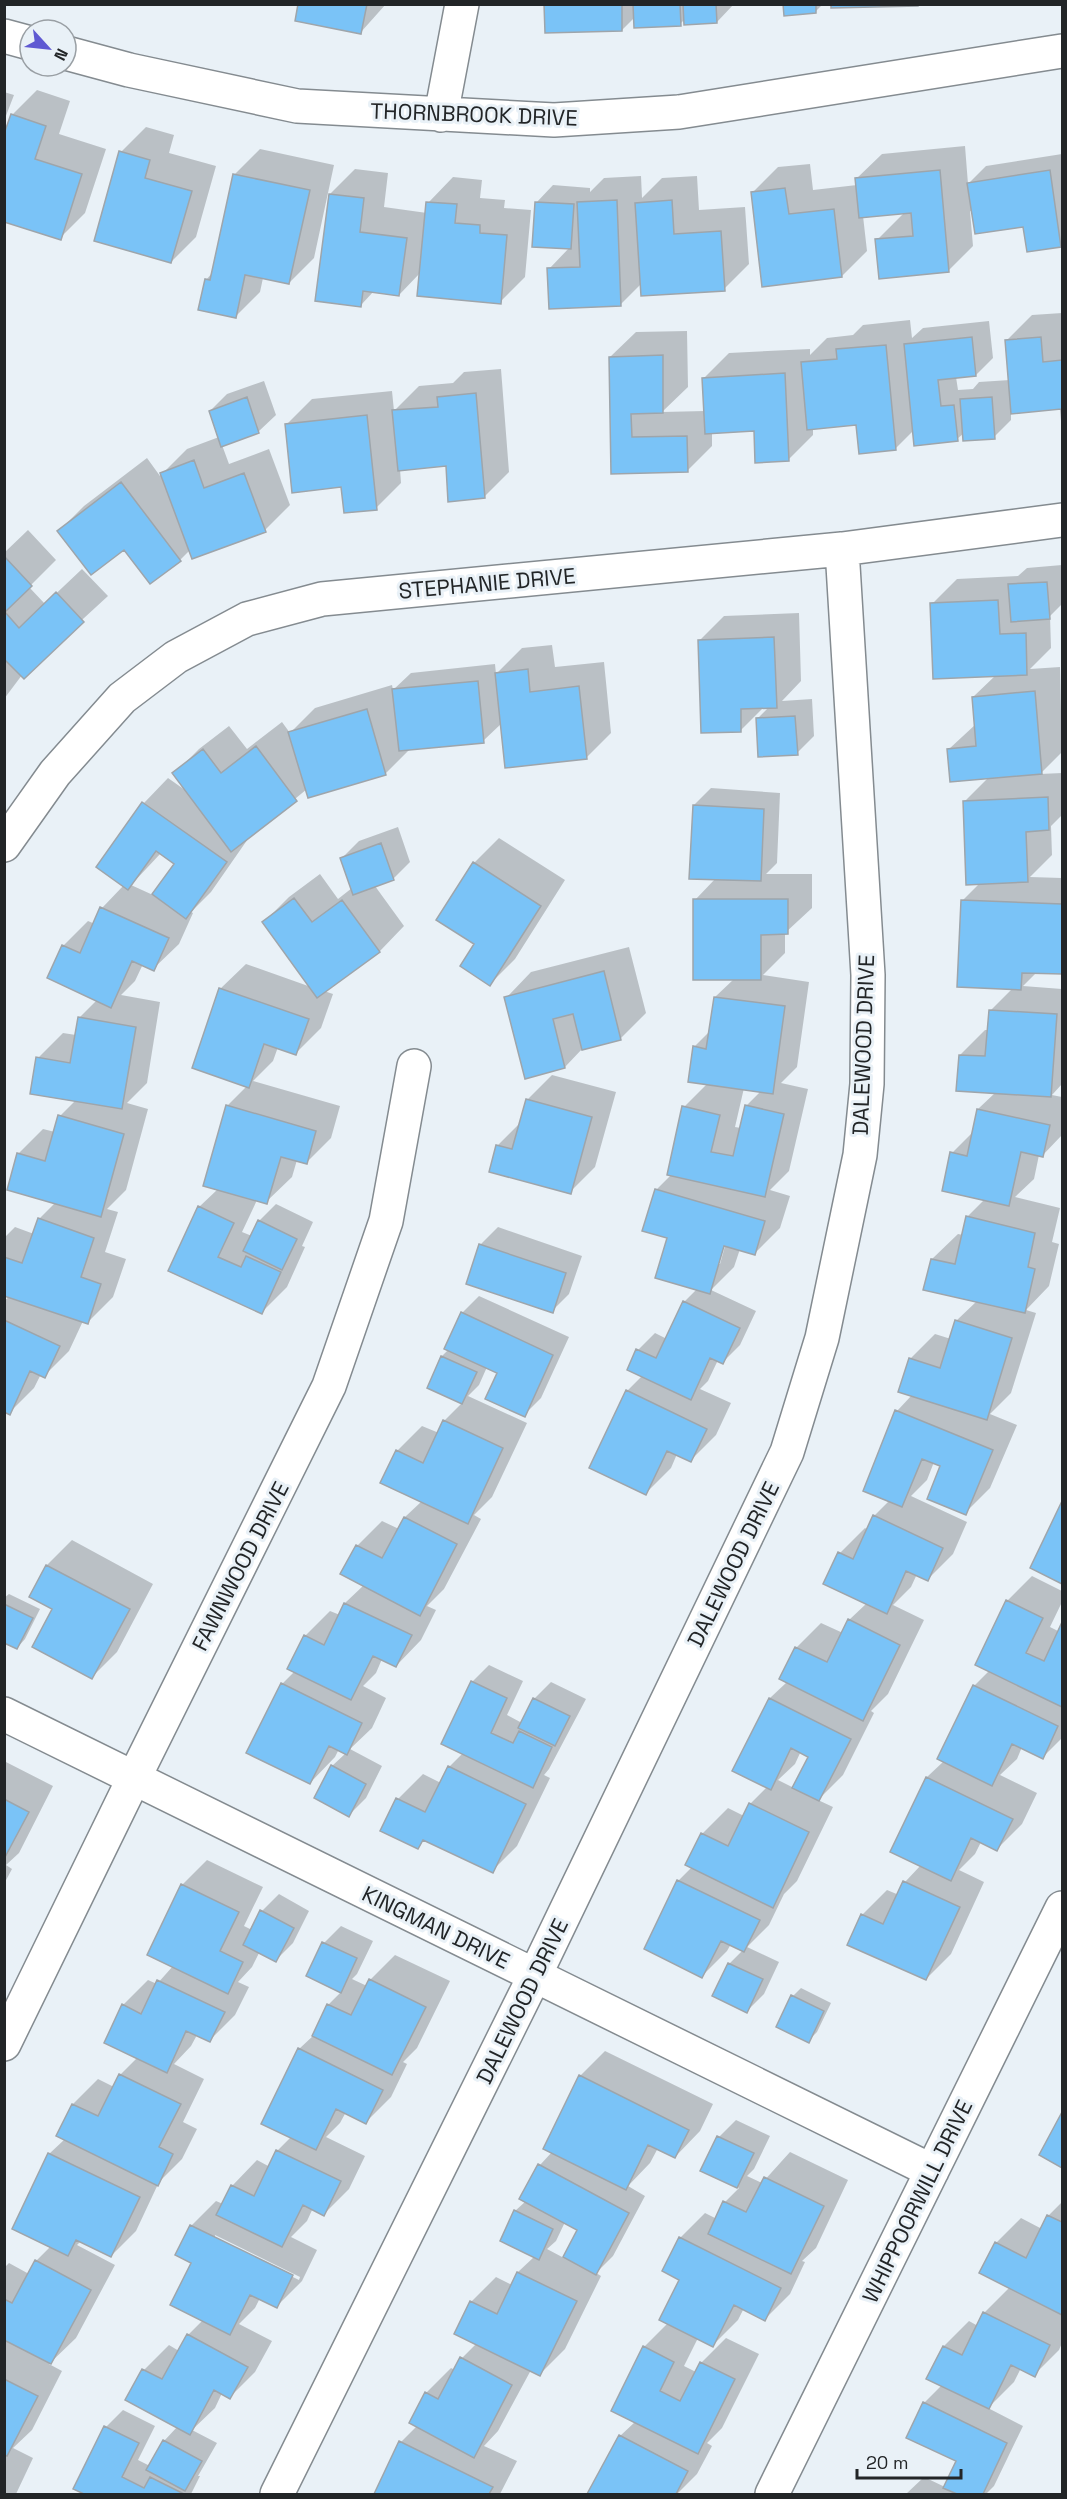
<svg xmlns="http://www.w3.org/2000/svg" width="1067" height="2499" font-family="'Space Grotesk',sans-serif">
	<rect width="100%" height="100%" fill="#e9f1f7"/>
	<path fill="#0003" fill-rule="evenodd" d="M299,4H386L361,32Z
		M545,4H734L717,22L685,19L680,24L635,17L622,30Z
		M785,4H823L815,12Z
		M37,90L70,101L59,134L106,149L85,213L60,238L12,115Z
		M4,92L14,95L4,121Z
		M146,127L174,135L169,153L216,166L196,237L171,262L121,152Z
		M965,146L968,184L986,166L1062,154V243L1060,245L1025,225L970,211L973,246L948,271L877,240L905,212L863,216L867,251L842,276L753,192L778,167L810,164L813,190L857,185L856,179L882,154Z
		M260,149L334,165L314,258L289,283L263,278L260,292L235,317L206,280L213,272L235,174Z
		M355,169L388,173L384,207L427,213L428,203L453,177L482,180L480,198L505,200L504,208L531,210L525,277L500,302L421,272L399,295L374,291L361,305L330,194Z
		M641,176L642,198L662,178L697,176L699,210L745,207L749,264L724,289L641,284L621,304L549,269L570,247L536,203L553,185L590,188V192L604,178Z
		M1062,313V409V407L1011,412V420L994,437L964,433L957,439L914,430L895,449L857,424L813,428V435L788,460L755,429L712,432V446L687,471L613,472L610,357L636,332L687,331L688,387L662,412L705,411L704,378L729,353L810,349V355L827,338L853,335L863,325L910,320L912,338L923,328L989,321L993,358L976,375L956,377L958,390L973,389L979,382L1010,380L1007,340L1032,315Z
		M501,369L509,472L484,497L447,465L400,469L401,483L376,508L343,486L287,424L312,399L392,391L394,411L419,386L453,383L464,372Z
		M264,381L276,415L258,432L222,445L229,464L269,449L290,505L265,530L190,550L180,560L59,531L84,506L147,458L160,476L187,449L219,437L210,411L227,394Z
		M28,530L56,560L29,587L45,604L82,569L108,596L22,675L4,699V553Z
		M1062,565V604L1050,616L1051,648L1030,669L1060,667L1062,752L1040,774L1062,773V815L1051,826L1052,855L1030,877L1062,878V971L1037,972L1023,986L1062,989V1084L1052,1095L1062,1097V1135L1042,1156L1039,1155L1034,1179L1015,1197L1060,1208L1052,1242L1059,1244L1049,1286L1026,1310L1036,1313L1011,1393L990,1414L1017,1425L990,1488L965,1513L942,1466L934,1462L927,1480L911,1496L967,1522L953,1554L928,1579L917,1574L911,1587L893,1605L924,1620L888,1694L871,1711L874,1713L843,1775L818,1800L833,1807L797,1881L784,1894L769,1925L747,1947L779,1962L764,1994L747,2011L729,1964L743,1950L731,1944L727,1951L702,1976L678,1881L692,1867L687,1865L703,1833L728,1808L744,1816L750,1804L767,1787L734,1770L770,1698L787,1682L796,1648L821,1623L843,1633L849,1620L867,1603L840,1553L865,1528L868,1530L874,1516L890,1500L864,1490L897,1411L912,1395L910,1359L935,1334L951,1339L956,1321L977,1301L932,1259L958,1234L963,1235L967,1217L985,1199L952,1153L974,1131L978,1109L996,1092L960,1055L985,1030H988L990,1011L1013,988L963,900L981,882L964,802L989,777L949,749L976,724L973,697L996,675L932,604L957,579L1018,576L1027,568ZM801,1751L810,1756L794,1788L778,1780L795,1764Z
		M799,613L801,681L782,701L812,699L814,736L797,753L757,719L769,707H764L741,730L699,641L724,616Z
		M552,645L555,667L604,662L611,733L586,758L502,723L483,741L410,749L385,774L307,789L250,836L211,892L191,912L193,913L179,944L153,969L143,964L135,981L121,995L160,1002L147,1083L127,1103L148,1109L126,1190L107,1209L118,1212L105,1252L126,1259L113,1297L88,1322L83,1321L69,1351L44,1376L41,1374L34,1388L9,1413L4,1411V1301L10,1296L4,1294V1238L15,1227L34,1234L39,1219L56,1202L18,1154L43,1129L55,1132L60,1116L76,1100L38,1058L63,1033L76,1035L79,1018L97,1000L63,946L88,921L95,924L102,908L124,885L98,866L144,803L168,778L185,790L174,774L199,749L229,726L247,749L282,722L290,733L315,708L392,685L393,690L411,673L495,664L496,674L522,648ZM161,853L176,863L153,895L131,885Z
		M711,788L780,793L777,863L766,874H812V908L785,933V953L763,975L809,982L797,1067L781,1083L808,1089L789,1171L770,1190L790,1196L780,1228L755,1253L740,1249L734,1267L711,1290L756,1311L740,1345L723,1362L718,1360L708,1381L700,1389L731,1403L716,1435L691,1460L677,1454L671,1468L646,1493L627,1391L642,1376L638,1350L655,1333L667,1339L684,1302L697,1289L669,1237L656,1190L671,1175L684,1107L708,1083L694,1047L710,1031L715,997L734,979L695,900L716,878L694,805ZM744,1088L761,1091L746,1106L741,1128L735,1127ZM725,1238L727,1239L720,1264H717Z
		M398,827L410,862L393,879L375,886L404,926L380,951L324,991L333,994L321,1028L296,1053L278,1047L273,1061L253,1081L340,1106L331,1138L306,1163L297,1160L292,1177L266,1202L257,1200L242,1232L252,1236L259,1221L276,1204L313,1222L302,1246L305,1247L287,1287L262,1312L170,1270L199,1207L218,1189L227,1106L247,1086L220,989L246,964L311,987L264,922L289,897L320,874L338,899L352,888L342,858L359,841Z
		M499,838L565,880L515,959L490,984L476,943L474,863Z
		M629,947L646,1013L621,1038L583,1048L565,1067L506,998L531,972Z
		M552,1075L616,1092L595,1167L570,1192L497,1146L521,1122L527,1100Z
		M498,1227L582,1256L569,1294L552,1311L468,1283L481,1244Z
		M479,1296L569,1337L541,1398L524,1415L499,1373L487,1367L479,1385L468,1396L527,1423L492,1497L474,1515L481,1519L444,1589L427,1606L436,1610L421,1640L396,1666L382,1659L376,1673L363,1686L386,1698L372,1728L350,1749L382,1766L366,1798L349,1815L332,1766L346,1753L339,1749L335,1757L310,1783L248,1752L282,1684L295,1671L305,1636L330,1611L340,1615L345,1603L364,1585L357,1546L382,1521L399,1529L405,1517L422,1501L397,1451L422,1426L439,1433L444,1421L463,1402L429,1387L442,1356L449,1349L462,1313Z
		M1062,1504V1582L1032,1568Z
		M72,1540L153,1584L117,1652L92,1677L54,1609L31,1596L47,1565Z
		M1032,1576L1062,1591V1602L1050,1627L1060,1632L1062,1626V1738L1043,1757L1022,1747L1017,1759L1000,1775L1037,1793L1022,1824L997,1849L981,1842L975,1854L959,1870L984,1882L951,1954L926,1979L862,1915L887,1890L899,1895L905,1882L921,1865L892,1851L927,1777L944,1761L974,1686L990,1670L1007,1601Z
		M9,1594L40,1609L25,1639L17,1648L4,1641V1598Z
		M489,1665L523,1681L507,1715L522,1723L534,1699L551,1682L586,1699L549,1769L544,1775L550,1778L517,1846L492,1871L425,1839L417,1847L398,1799L423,1774L441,1783L449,1767L463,1753L472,1682Z
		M4,1761L53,1786L19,1853L6,1865L12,1869L4,1884Z
		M207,1860L263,1887L244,1926L252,1930L262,1911L279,1894L309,1911L293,1943L276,1960L260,1951L252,1967L238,1982L249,1987L235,2015L210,2040L197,2035L191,2046L174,2064L204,2079L183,2122L197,2129L182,2159L159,2182L136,2231L111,2256L81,2241L77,2245L115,2265L76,2338L49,2364L62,2371L32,2430L13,2448L33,2458L16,2494H4V2268L9,2263L29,2274L36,2261L51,2246L49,2154L65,2139L58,2135L73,2104L98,2079L114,2087L120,2075L137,2058L123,2005L148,1980L157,1984L173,1966L182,1885Z
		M341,1926L373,1941L357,1974L352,1979L367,1986L370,1980L395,1955L450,1981L417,2048L403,2062L407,2064L391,2097L366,2122L346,2112L340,2123L326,2137L365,2156L349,2189L324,2214L313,2208L307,2221L291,2237L317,2250L302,2281L277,2306L260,2298L255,2308L239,2324L272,2341L255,2372L230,2397L222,2393L215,2408L192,2430L217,2443L198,2476H200L191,2494H87L75,2488L106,2427L123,2410L155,2426L138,2460L150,2466L164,2441L178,2426L144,2370L169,2345L179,2351L188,2335L203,2320L193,2262L177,2254L191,2226L216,2201L223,2204L232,2186L257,2160L270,2167L277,2151L291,2137L299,2049L314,2035L328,2005L342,1991L324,1943ZM215,2235L300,2277L299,2280L215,2239Z
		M801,1988L831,2003L817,2032L808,2041L793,1996Z
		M605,2051L713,2104L700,2131L675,2157L658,2148L650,2163L628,2186L645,2196L613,2256L596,2273L601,2276L565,2349L540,2374L531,2370L498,2431L484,2446L517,2461L500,2494H375L401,2442L417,2426L426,2393L451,2368L455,2370L462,2358L477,2343L471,2302L496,2277L512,2285L518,2272L535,2256L515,2211L526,2201L521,2198L540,2165L552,2152L580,2076ZM565,2222L579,2230L564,2258L547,2249L556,2241Z
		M1062,2115V2166L1041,2155Z
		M736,2120L770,2136L754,2169L747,2176L762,2183L790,2152L848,2180L816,2248L802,2261L805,2262L790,2294L765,2319L744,2308L738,2320L713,2345L698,2338L684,2366L696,2372L701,2363L726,2338L759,2354L722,2428L707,2443L712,2446L697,2474L677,2494H589L620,2436L635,2422L644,2347L668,2323L681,2279L680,2238L705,2213L717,2219L725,2202L739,2188L702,2171L719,2137Z
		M1062,2202V2343L1059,2350L1034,2375L1021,2368L1014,2382L988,2408L1023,2426L994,2486L986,2494H906L924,2477L945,2487L958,2461L924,2403L942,2385L944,2346L969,2321L978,2326L984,2313L1010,2287L996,2243L1021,2218L1042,2229L1048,2216Z"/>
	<path fill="#7ac3f7" stroke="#9ea5ab" stroke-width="1.5" d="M298,4H367L361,34L295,21Z
		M544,4H622V31L545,33Z
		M633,4H680L681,26L634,28Z
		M683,4H716L717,23L684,25Z
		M783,4H816V13L784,16Z
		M831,4H918V6L831,8Z
		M11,114L46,126L35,159L82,174L61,240L4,222V134Z
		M119,151L150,160L145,178L192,191L171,263L94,241Z
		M940,170L949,272L879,279L875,239L913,236L911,213L859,218L855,178Z
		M1050,170L1061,247L1027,252L1023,227L975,234L967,183Z
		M233,174L310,190L289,284L245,275L236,318L198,310L205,279L210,280Z
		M785,188L789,214L834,209L842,277L762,287L751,192Z
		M329,194L364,198L360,232L407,238L399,296L363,291L361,307L315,301Z
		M617,200L621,306L549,309L547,268L580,267L577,202Z
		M672,200L674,234L721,231L725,291L641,296L635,203Z
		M426,202L457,204L455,223L480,225V233L507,235L501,304L417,296Z
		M535,202L574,204L571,249L532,247Z
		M972,337L976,376L938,380L941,406L954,405L958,441L914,446L904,344Z
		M1041,337L1043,362L1062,360V425L1061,409L1011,414L1005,340Z
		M886,345L896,450L859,454L856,425L807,430L801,362L837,359L836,349Z
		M663,355V413L631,414L632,437L687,436L688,472L611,474L609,357Z
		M785,373L789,461L755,463L754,431L705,434L702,378Z
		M476,393L485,498L448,502L446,466L398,471L392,410L438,407L437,397Z
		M247,397L259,433L221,447L209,411Z
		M992,397L995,439L963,441L960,399Z
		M367,415L377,510L344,513L341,487L292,493L285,424Z
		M194,460L204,488L244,473L266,532L192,559L160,473Z
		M121,482L181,561L150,584L124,550L91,575L57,531Z
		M4,556L32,586L5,612L19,628L56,592L84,622L24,679L4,659Z
		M1047,582L1050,619L1011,622L1008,584Z
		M998,600L1000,634L1026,633L1027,675L933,679L930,603Z
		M774,637L777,708L741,709V732L701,733L698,640Z
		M528,669L530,692L579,686L587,759L505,768L495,673Z
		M478,681L484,743L399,751L392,689Z
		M1035,691L1042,774L950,782L947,749L976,746L972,697Z
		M367,709L386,775L308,798L288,732Z
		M795,716L798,755L758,757L756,718Z
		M256,746L297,801L231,852L172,773L203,749L221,773Z
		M1048,797L1049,830L1026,832L1028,882L966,885L963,801Z
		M142,802L227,862L186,919L152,894L174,864L156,851L128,890L96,867Z
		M693,805L764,809L761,881L689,879Z
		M381,843L394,880L353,895L340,858Z
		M473,862L541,906L490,986L460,966L474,944L436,920Z
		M294,898L312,922L342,900L380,952L317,998L262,922Z
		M693,899H788V934L761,935V980H693Z
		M961,900L1062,904V974L1022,973L1021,990L957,987Z
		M100,907L169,938L154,971L132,961L111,1008L47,978L62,945L80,953Z
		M604,971L621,1040L582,1050L573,1014L553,1019L565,1068L525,1079L504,997Z
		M219,988L309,1019L296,1055L264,1044L249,1088L192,1068Z
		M714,997L785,1006L773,1094L688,1082L693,1046L706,1049Z
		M989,1010L1057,1014L1051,1097L956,1091L959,1055L985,1056Z
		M78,1017L136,1027L122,1109L30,1094L36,1057L70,1063Z
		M526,1099L592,1117L571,1194L489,1172L496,1145L512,1149Z
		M226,1105L316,1131L307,1164L281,1157L267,1204L203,1186Z
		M745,1105L784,1114L765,1197L667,1175L682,1106L720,1115L711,1152L733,1156Z
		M977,1109L1050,1125L1043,1157L1021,1152L1009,1206L942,1191L950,1152L967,1156Z
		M58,1115L124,1134L101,1217L7,1190L17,1153L45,1161Z
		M655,1189L765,1221L755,1255L724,1246L710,1294L655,1278L667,1238L642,1231Z
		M198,1206L234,1223L218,1257L241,1267L246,1256L281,1272L262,1314L168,1271Z
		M966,1216L1035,1233L1028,1267L1035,1269L1025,1313L923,1290L931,1259L955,1264Z
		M38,1218L94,1238L81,1277L101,1284L88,1324L4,1296V1257L22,1263Z
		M258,1220L297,1239L282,1270L243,1251Z
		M479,1244L566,1273L553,1313L466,1284Z
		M683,1301L740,1328L723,1364L710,1358L691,1400L627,1370L636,1349L656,1358Z
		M461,1312L553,1355L525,1417L485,1399L497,1373L444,1349Z
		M4,1320L60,1346L45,1378L30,1371L10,1415L4,1412Z
		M955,1320L1012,1338L987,1420L898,1392L909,1358L940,1368Z
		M441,1356L477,1372L462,1404L427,1388Z
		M626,1390L707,1429L691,1462L667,1451L646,1495L589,1468Z
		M895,1410L993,1450L966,1515L927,1499L940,1466L922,1459L902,1507L863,1491Z
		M443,1420L503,1448L468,1524L380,1483L396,1450L423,1463Z
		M1062,1501V1584L1030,1568Z
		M873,1515L943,1548L928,1581L906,1571L887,1614L823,1584L838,1552L853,1559Z
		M404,1517L457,1544L420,1616L340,1574L356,1545L382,1558Z
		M46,1565L130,1609L92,1679L32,1647L52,1609L29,1597Z
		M1006,1600L1043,1618L1026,1653L1044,1661L1062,1622V1707L975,1665Z
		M344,1603L412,1635L396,1667L373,1656L351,1700L287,1669L304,1635L324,1645Z
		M4,1604L33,1618L17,1649L4,1643Z
		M848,1619L900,1645L863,1721L779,1679L795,1647L827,1662Z
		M471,1681L507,1698L491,1733L513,1743L519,1731L552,1747L533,1788L441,1744Z
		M281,1683L362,1723L347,1755L329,1746L310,1784L246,1753Z
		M973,1685L1058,1726L1043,1759L1012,1744L992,1786L937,1759Z
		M533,1698L570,1716L555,1746L518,1728Z
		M769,1698L851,1739L819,1801L792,1788L808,1757L791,1748L771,1790L732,1771Z
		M331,1765L366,1784L349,1817L314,1798Z
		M448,1766L526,1804L493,1873L423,1840L418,1849L380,1831L396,1798L425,1812Z
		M926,1777L1013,1819L997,1851L971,1838L951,1881L890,1852Z
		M4,1799L29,1812L4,1859Z
		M749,1803L809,1832L773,1908L685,1865L701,1833L728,1846Z
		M677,1880L760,1920L744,1952L721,1941L702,1978L644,1949Z
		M903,1881L960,1907L926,1980L847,1945L861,1914L883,1924Z
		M181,1884L239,1912L220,1951L243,1962L228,1994L147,1955Z
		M260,1910L294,1928L276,1962L243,1945Z
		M322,1942L357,1958L341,1993L306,1976Z
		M728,1963L763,1979L747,2013L712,1996Z
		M369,1979L426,2007L392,2075L312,2036L327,2004L351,2015Z
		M157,1980L225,2012L210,2042L186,2031L167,2073L104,2043L122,2004L141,2014Z
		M791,1995L824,2011L809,2043L776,2027Z
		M298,2048L383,2090L366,2124L336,2109L316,2150L261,2124Z
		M119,2074L181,2104L159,2147L173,2154L158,2186L56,2136L72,2104L98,2116Z
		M579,2075L689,2130L675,2158L648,2145L626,2190L543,2149Z
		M1062,2112V2168L1039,2155Z
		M717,2136L754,2153L737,2188L700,2171Z
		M276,2150L341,2181L324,2216L303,2205L282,2247L216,2215L231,2185L254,2196Z
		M48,2153L140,2197L111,2257L76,2240L68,2256L12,2229Z
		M538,2164L629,2213L596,2275L563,2257L577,2230L519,2199Z
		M764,2177L824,2206L791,2274L708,2234L723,2201L746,2212Z
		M514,2210L553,2229L539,2260L500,2241Z
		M1047,2215L1062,2222V2315L979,2273L995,2242L1026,2258Z
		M190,2225L293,2275L277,2308L250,2295L230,2335L170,2305L191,2263L175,2255Z
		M679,2237L781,2288L765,2321L734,2305L713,2347L659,2320L679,2280L662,2271Z
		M35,2260L91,2290L51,2364L4,2340V2299L12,2303Z
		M517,2272L577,2301L540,2376L454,2334L470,2301L497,2314Z
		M983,2312L1050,2345L1035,2377L1011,2365L989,2409L926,2379L943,2346L962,2355Z
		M187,2334L248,2367L230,2399L214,2390L190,2435L125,2400L142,2369L162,2379Z
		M643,2346L674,2362L660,2391L680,2401L700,2362L735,2379L698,2454L611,2411Z
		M460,2357L512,2385L474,2458L409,2423L425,2392L438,2399Z
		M4,2379L38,2396L7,2456L4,2455Z
		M923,2402L1007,2443L983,2494H957L943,2488L956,2461L906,2438Z
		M104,2426L139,2443L122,2477L144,2488L150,2477L184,2494H84L73,2489Z
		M619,2435L688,2471L676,2494H587Z
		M163,2440L202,2461L185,2491L146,2470Z
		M399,2441L493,2487L489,2494H374Z"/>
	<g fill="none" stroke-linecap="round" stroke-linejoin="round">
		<defs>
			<path id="minor" d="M4,36L30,43
				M66,53L129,70L297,106L554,120L679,112L1062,51
				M441,115L462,4
				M4,845L55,773L122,698L176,657L247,619L322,599L842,549L1062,520
				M4,1714L932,2171
				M4,2044L134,1778L329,1386L386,1221L414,1066
				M277,2494L535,1975L787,1452L822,1338L860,1155L867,1084L868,975L842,549
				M772,2494L1062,1908"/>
		</defs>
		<use href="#minor" stroke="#848b90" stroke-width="36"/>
		<use href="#minor" stroke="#fff" stroke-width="33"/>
	</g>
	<g text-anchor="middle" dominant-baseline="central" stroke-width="6" stroke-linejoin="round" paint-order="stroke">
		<g font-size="22" fill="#222527" stroke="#e9f1f7">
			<text transform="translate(474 114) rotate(2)">THORNBROOK DRIVE</text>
			<text transform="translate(487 583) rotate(-5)">STEPHANIE DRIVE</text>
			<text transform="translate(863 1045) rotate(-88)">DALEWOOD DRIVE</text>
			<text transform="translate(733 1564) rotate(-64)">DALEWOOD DRIVE</text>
			<text transform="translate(240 1566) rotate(-63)">FAWNWOOD DRIVE</text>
			<text transform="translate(436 1927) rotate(26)">KINGMAN DRIVE</text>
			<text transform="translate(522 2001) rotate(-64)">DALEWOOD DRIVE</text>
			<text transform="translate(917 2201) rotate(-64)">WHIPPOORWILL DRIVE</text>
		</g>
	</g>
	<rect width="1067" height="2499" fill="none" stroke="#222527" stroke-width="12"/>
	<g transform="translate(48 48) rotate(117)"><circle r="28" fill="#e9f1f7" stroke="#999fa4" stroke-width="1.5"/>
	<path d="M0-4.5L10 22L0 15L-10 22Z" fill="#5f59d2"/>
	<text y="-9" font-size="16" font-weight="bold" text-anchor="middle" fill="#222527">N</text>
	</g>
	<path d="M857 2469v9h104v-9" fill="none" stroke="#222527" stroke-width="3"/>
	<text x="866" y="2469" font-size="18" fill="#222527" stroke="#e9f1f7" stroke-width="4.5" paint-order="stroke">20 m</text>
</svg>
